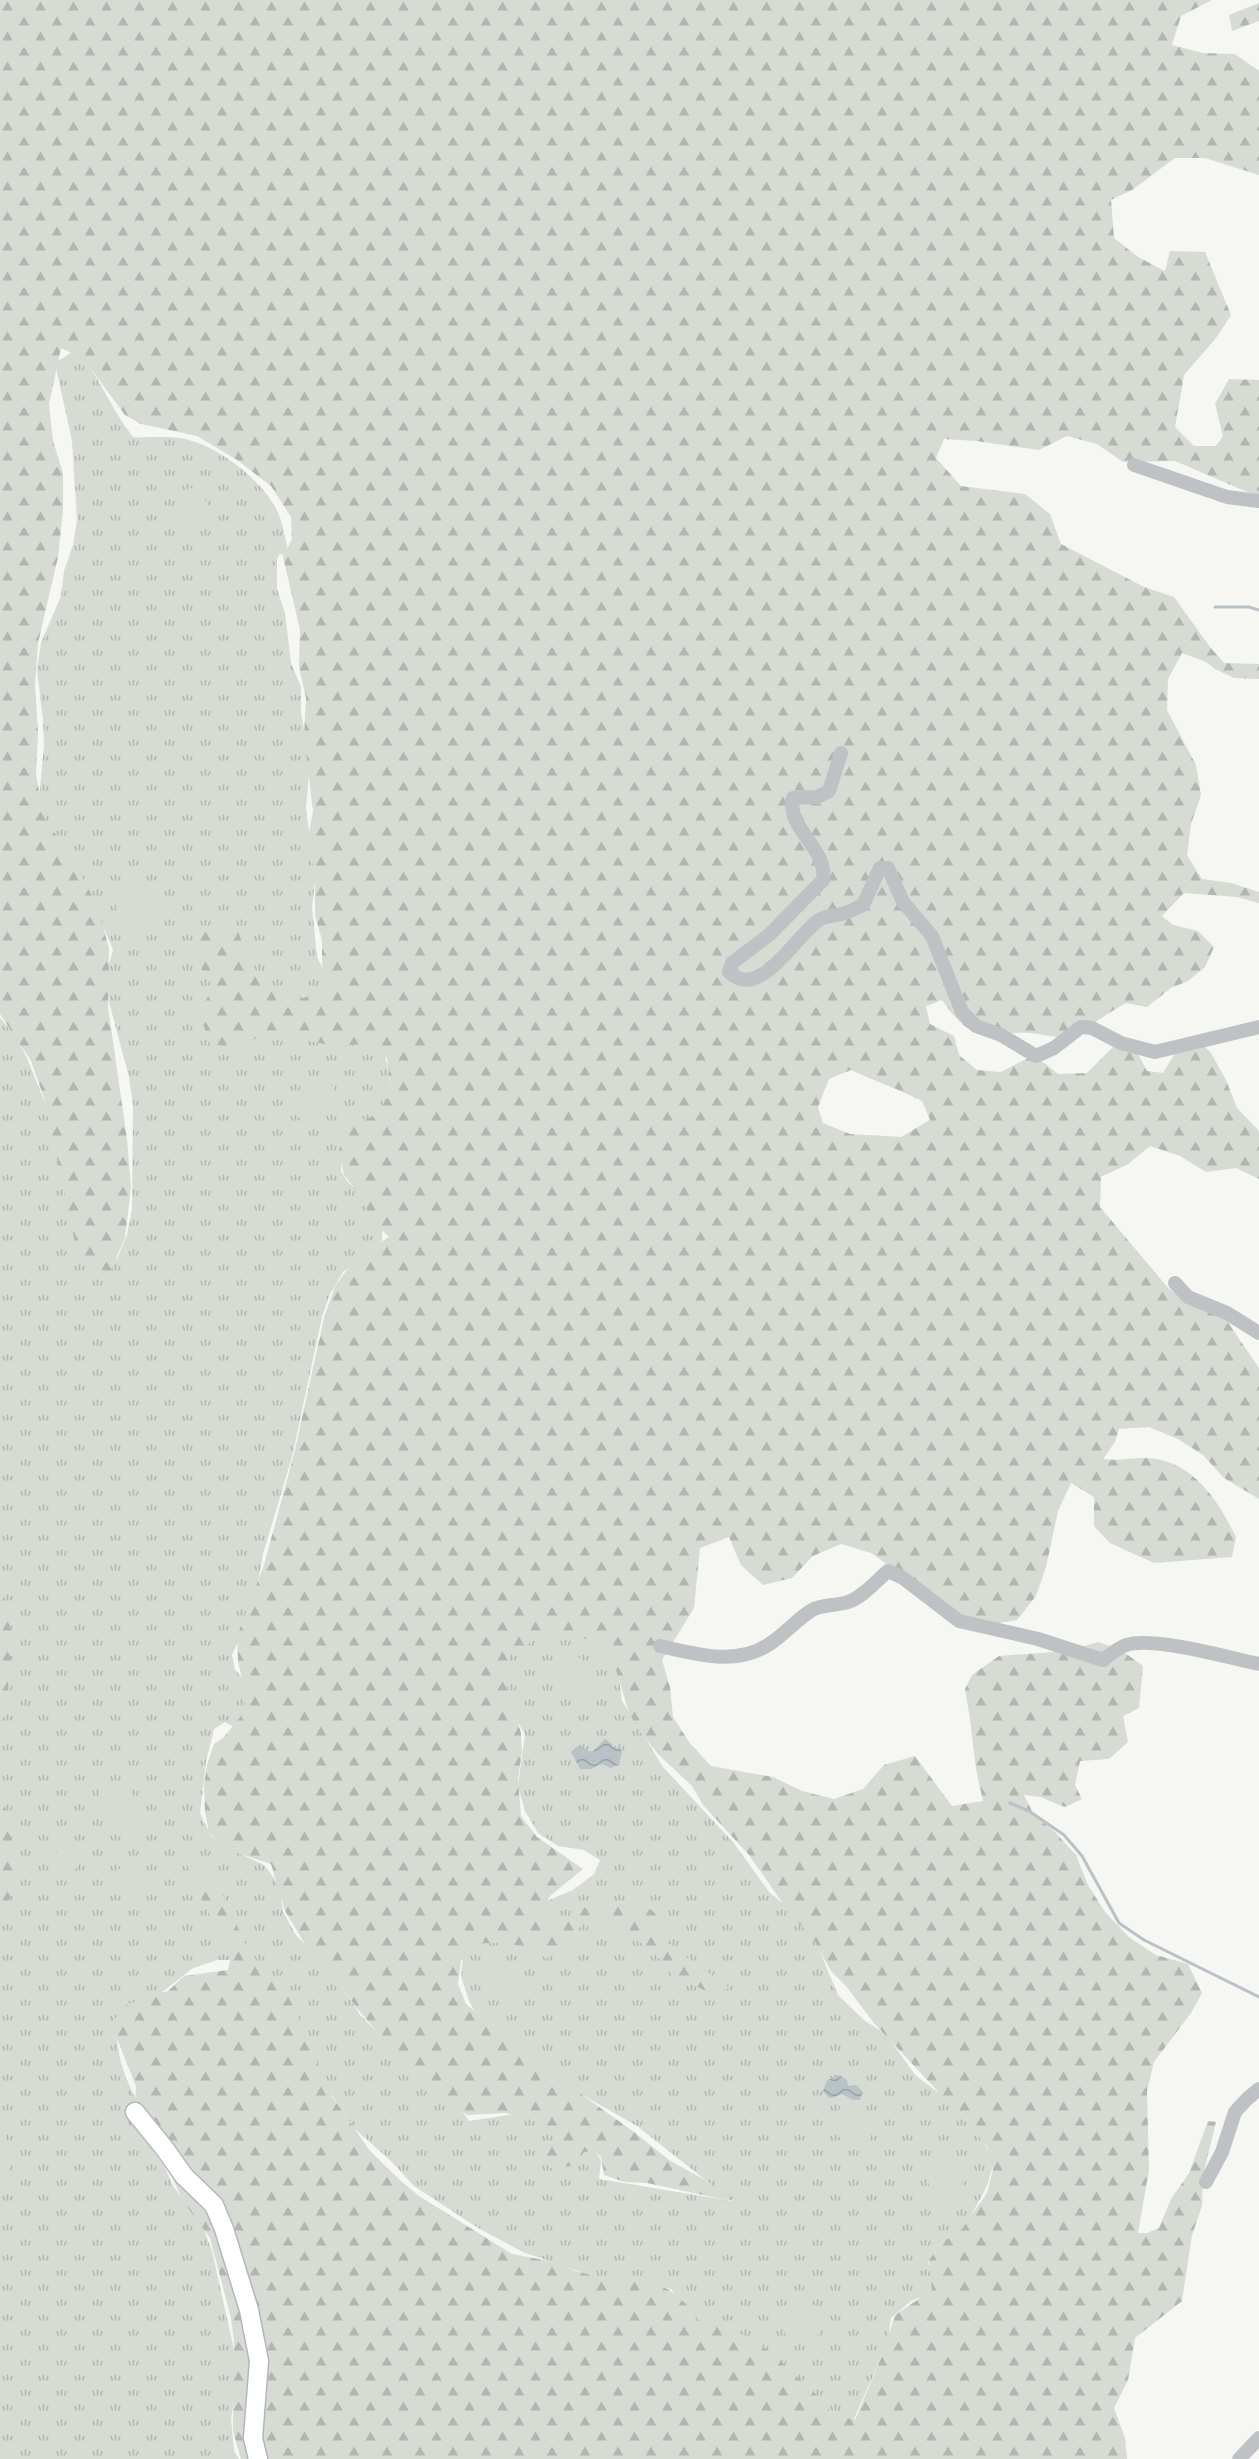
<svg xmlns="http://www.w3.org/2000/svg" width="1259" height="2459" font-family="Ubuntu,sans-serif">
	<defs>
		<pattern id="grass-tufts" width="24" height="20" patternUnits="userSpaceOnUse" patternTransform="scale(1.5)"><rect width="24" height="20" fill="#d6dbd3"/><path d="M3 7l-1-3M5 7V3M7 7l1-3M15 17l-1-3M17 17v-4M19 17l1-3" fill="none" stroke="#b1b6b1"/></pattern>
		<pattern id="forest-firs" width="22" height="20" patternUnits="userSpaceOnUse" patternTransform="scale(1.5)"><rect width="22" height="20" fill="#d6dbd3"/><path d="M5 1l3.5 6h-7zM16 11l3.5 6h-7z" fill="#b1b6b1"/></pattern>
		<pattern id="water-waves" width="16" height="10" patternUnits="userSpaceOnUse" patternTransform="scale(1.5)"><rect width="16" height="10" fill="#b9c2c7"/><path d="M0 5q4-4 8 0t8 0" fill="none" stroke="#9aa2a7"/></pattern>
	</defs>
	<rect width="100%" height="100%" fill="#f6f6f3"/>
	<path fill="url(#grass-tufts)" d="M77,349C99,376 111,409 133,437C148,438 164,436 179,438C216,443 265,481 279,515C284,528 286,543 289,556L280,554L277,559V589L285,613L291,663L301,687V713L310,763L306,808L309,832L318,856L312,907L317,957L331,985L381,1043L388,1067L391,1093L379,1115L343,1146L341,1171L347,1181L383,1216L382,1241L364,1258L343,1272L330,1294L322,1317L292,1457L263,1554L254,1604L232,1655L235,1670L254,1690L266,1746L225,1722L214,1729L206,1762L200,1813L211,1836L232,1850L264,1865L279,1885L283,1911L295,1934L332,1972L360,2015L415,2070L455,2100L469,2121L521,2113L592,2145L601,2161L599,2179L732,2201L637,2126L549,2076L482,2024L469,2001L461,1976L463,1958L476,1935L533,1917L549,1900L573,1890L594,1874L600,1860L584,1850L558,1846L538,1833L525,1811L518,1787L525,1734L498,1691L512,1648L561,1628L586,1633L607,1648L618,1671L622,1701L663,1767L733,1842L769,1892L809,1925L838,1995L865,2021L886,2034L916,2076L957,2106L971,2127L982,2139L994,2162L987,2186L964,2229L943,2242L928,2262L938,2286L935,2292L911,2301L891,2318L887,2344L853,2421L842,2422L714,2329L691,2318L671,2289L645,2283H620L595,2277L523,2252L478,2228L414,2186L392,2162L354,2128L242,1960H217L193,1968L116,2028C118,2061 125,2079 141,2108L130,2117L165,2168L173,2186L203,2227L212,2251L234,2350L236,2388L231,2419L234,2451L239,2459H0V1018L15,1035L27,1058L56,1130L57,1158L69,1208L92,1252L117,1259L127,1235L132,1209L133,1105L129,1077L109,1002L106,976L113,949L97,914L42,825L39,799L44,746L43,720L37,670L41,643L61,596L64,571L73,545L77,520L72,441L55,363Z"/>
	<path fill="url(#forest-firs)" fill-rule="evenodd" d="M0,0H1212L1181,16L1172,45L1203,53L1235,54L1259,71V175L1205,158H1175L1132,190L1111,200L1114,238L1138,257L1165,271L1170,251L1205,252L1231,315L1216,338L1184,375L1175,427L1194,446H1216L1223,436L1215,404L1229,379L1259,380V497L1175,461L1123,462L1097,444L1067,436L1039,450L976,441L944,439L936,458L961,486L1025,494L1050,514L1061,544L1144,587L1174,597L1210,647L1224,663L1259,664V679L1234,678L1215,669L1206,662L1182,653L1168,679L1167,710L1196,765L1201,795L1191,824L1187,855L1202,879L1231,883L1259,892V903L1237,897L1184,893L1162,916L1173,925L1198,931L1214,947L1205,967L1188,981L1171,988L1147,1007L1126,1003C1108,1012 1093,1026 1074,1033C1054,1041 1048,1034 1029,1033C1015,1032 1002,1035 988,1035C967,1035 953,1015 942,1000L926,1006L930,1024L954,1036L959,1055L977,1070L1001,1072L1034,1055L1058,1074L1087,1073L1113,1047L1137,1052L1147,1071L1163,1073L1174,1055L1195,1037L1211,1053L1226,1080L1237,1108L1259,1131V1179L1236,1168L1206,1172L1180,1156L1150,1146L1128,1164L1101,1177L1100,1207L1169,1289L1225,1318L1259,1368V1499L1224,1478L1203,1455L1178,1439L1149,1427L1119,1429L1115,1442L1103,1459C1117,1461 1130,1458 1145,1458C1192,1459 1218,1500 1236,1537L1232,1557L1154,1563L1110,1543L1094,1526V1497L1071,1483L1058,1511L1046,1567L1036,1596L1017,1620L988,1625L959,1614L871,1553L841,1544L813,1556L792,1578L763,1585L741,1565L729,1537L700,1548L694,1608L662,1660L670,1687L673,1717L689,1742L711,1766L773,1777L802,1791L834,1799L863,1789L884,1765L915,1756L952,1806L983,1801L976,1769L970,1719L965,1689L972,1675L999,1656L1068,1651L1098,1642L1121,1650L1143,1666L1139,1708L1123,1716L1128,1742L1109,1759L1080,1761L1075,1785L1082,1799L1065,1807L1040,1797L1024,1795L1034,1815L1054,1831L1076,1855L1088,1885L1105,1912L1130,1938L1156,1955L1188,1964L1202,1993L1191,2013L1154,2062L1147,2091L1149,2170L1138,2233H1147L1159,2228L1171,2199L1189,2173L1208,2121L1216,2122L1203,2175L1202,2206L1192,2235L1182,2301L1135,2338L1128,2380L1114,2408L1125,2438L1127,2459H241L233,2431L234,2341L231,2318L210,2238L183,2201L164,2160L135,2108L136,2086L111,2024L124,2006L146,1997L168,1991L184,1976L228,1970L232,1950L205,1907L186,1863L204,1874L220,1888L247,1948L260,1965L284,1985L332,2096L370,2151L402,2182L419,2196L512,2254L555,2262L575,2271L620,2282H646L668,2289L685,2303L698,2320L741,2334L771,2352L820,2398L833,2415L855,2420L881,2358L895,2315L932,2290L929,2260L943,2242L962,2229L987,2193L993,2169L987,2147L973,2129L874,2023L846,1986L831,1971L815,1942L786,1908L749,1855L703,1805L692,1786L659,1755L640,1732L629,1713L616,1670L603,1651L586,1639L564,1634L533,1641L510,1655L507,1686L521,1733L522,1751L518,1780L521,1816L537,1837L583,1869L550,1896L541,1915L564,1926L579,1909L613,1902L650,1909L664,1921L658,1934L678,1951L730,1988L711,1993L672,1976L664,1963L647,1946L601,1922L582,1923L566,1951L546,1958C523,1942 502,1942 474,1944L461,1961L458,1984L466,2004L563,2081L634,2132L669,2160L723,2190L732,2199L726,2200L647,2183L625,2182L604,2175L601,2157L595,2151L584,2152L573,2166L551,2168L539,2158L547,2144L558,2136L548,2127L526,2117L505,2113L467,2115L414,2075L355,2006L329,1969L308,1949L285,1911L271,1864L228,1850L209,1833L205,1812L204,1785L207,1765L214,1744L224,1737L245,1711V1689L238,1662L237,1636L264,1565L294,1454L324,1318L335,1286L356,1258L389,1237L374,1222L359,1194L344,1175L339,1150L347,1124L376,1116L391,1092L387,1058L365,1044L334,1046L265,1032L239,1050L210,1043L199,1013L213,987L196,960L199,927L237,929C255,975 256,980 303,998L327,990L322,964V940L315,915V872L308,838L313,811L304,736L306,698L299,667L300,630L283,557L292,539L291,517L271,486L237,460L197,436L141,424L125,415L83,358L61,348L49,404L53,441L63,473V510L58,557L38,643L35,685L38,732L36,775L45,820L69,853L96,903L109,948L108,1007L127,1139L131,1187L125,1238L109,1274L90,1263L76,1247L44,1098L31,1061L0,1014ZM851,1070C874,1081 899,1089 922,1101L930,1120L901,1137L850,1134L823,1123L818,1107L829,1079Z
		M1259,3V21L1232,31L1229,15Z
		M0,1578L10,1622L11,1665L0,1741Z
		M0,1782L16,1859L13,1894L0,1912Z"/>
	<path fill="#d6dbd3" d="M190,488L197,489L210,507L209,525C194,534 181,522 175,509C174,497 179,491 190,488Z
		M135,888L146,890L158,909L157,922L145,931L131,927L116,911V898L123,891Z
		M312,1082L332,1085L336,1094C332,1108 319,1119 305,1121L296,1116C289,1100 300,1091 312,1082Z
		M575,1654L588,1665L595,1678L591,1692L579,1700C549,1699 544,1675 564,1655Z
		M111,1782C128,1782 143,1805 145,1820C132,1856 81,1817 105,1784Z
		M67,1844L78,1846C88,1859 78,1870 65,1875L54,1871C50,1858 56,1850 67,1844Z
		M129,1865L137,1867L146,1876L147,1885L144,1892C133,1898 117,1900 110,1888C110,1875 117,1867 129,1865Z
		M493,1958C508,1960 522,1968 527,1982C524,2014 482,1986 486,1963Z
		M842,2105C863,2103 879,2118 870,2139C854,2148 833,2141 832,2120Z
		M0,2133C14,2143 16,2157 7,2172L0,2173Z
		M938,2160L953,2163L962,2179L963,2195L954,2203C931,2207 925,2184 930,2166Z
		M803,2302L820,2307L826,2320C820,2338 810,2344 791,2341C775,2324 779,2307 803,2302Z"/>
	<path fill="url(#water-waves)" d="M605,1739L612,1744L613,1747L620,1748L622,1752L619,1765L610,1768L601,1763L592,1769H580L571,1752L580,1745L588,1751H593Z
		M839,2075L847,2080L848,2086L856,2085L863,2092L860,2100H853L842,2094L832,2098L828,2097L823,2091L827,2080Z"/>
	<g fill="none" stroke-linecap="round" stroke-linejoin="round">
		<path stroke="#b9c2c7" stroke-width="3" d="M1215,607H1249L1259,610
			M1010,1803L1029,1811L1064,1835L1082,1856L1119,1923L1144,1940L1259,1997"/>
		<defs>
			<path id="secondary" d="M135,2112L165,2149L184,2176L214,2205L224,2229L249,2310L259,2361L253,2438L258,2459"/>
		</defs>
		<use href="#secondary" stroke="#b3b7bb" stroke-width="21"/>
		<path stroke="#bec2c5" stroke-width="14" d="M1134,465L1227,497L1259,501
			M841,753L829,791L817,797L793,798C786,829 828,848 823,880L769,935L732,963L729,972C760,1002 796,935 819,920C826,915 834,916 842,914C849,912 856,908 863,905L880,868H888L903,902L932,936L962,1012L976,1026L1001,1035L1036,1056L1054,1048L1081,1027L1092,1028L1121,1043L1155,1052L1259,1027
			M1175,1283L1188,1297L1227,1313L1259,1333
			M660,1646C695,1654 735,1666 768,1645C784,1635 796,1620 812,1610C822,1604 837,1606 848,1602C863,1597 876,1581 888,1571L903,1578L959,1621L1038,1639L1103,1660C1110,1655 1118,1648 1126,1645C1153,1636 1229,1658 1259,1664
			M1206,2182L1222,2152L1235,2112L1247,2099L1259,2089
			M1239,2459L1259,2438"/>
		<use href="#secondary" stroke="#fff" stroke-width="18"/>
	</g>
</svg>
